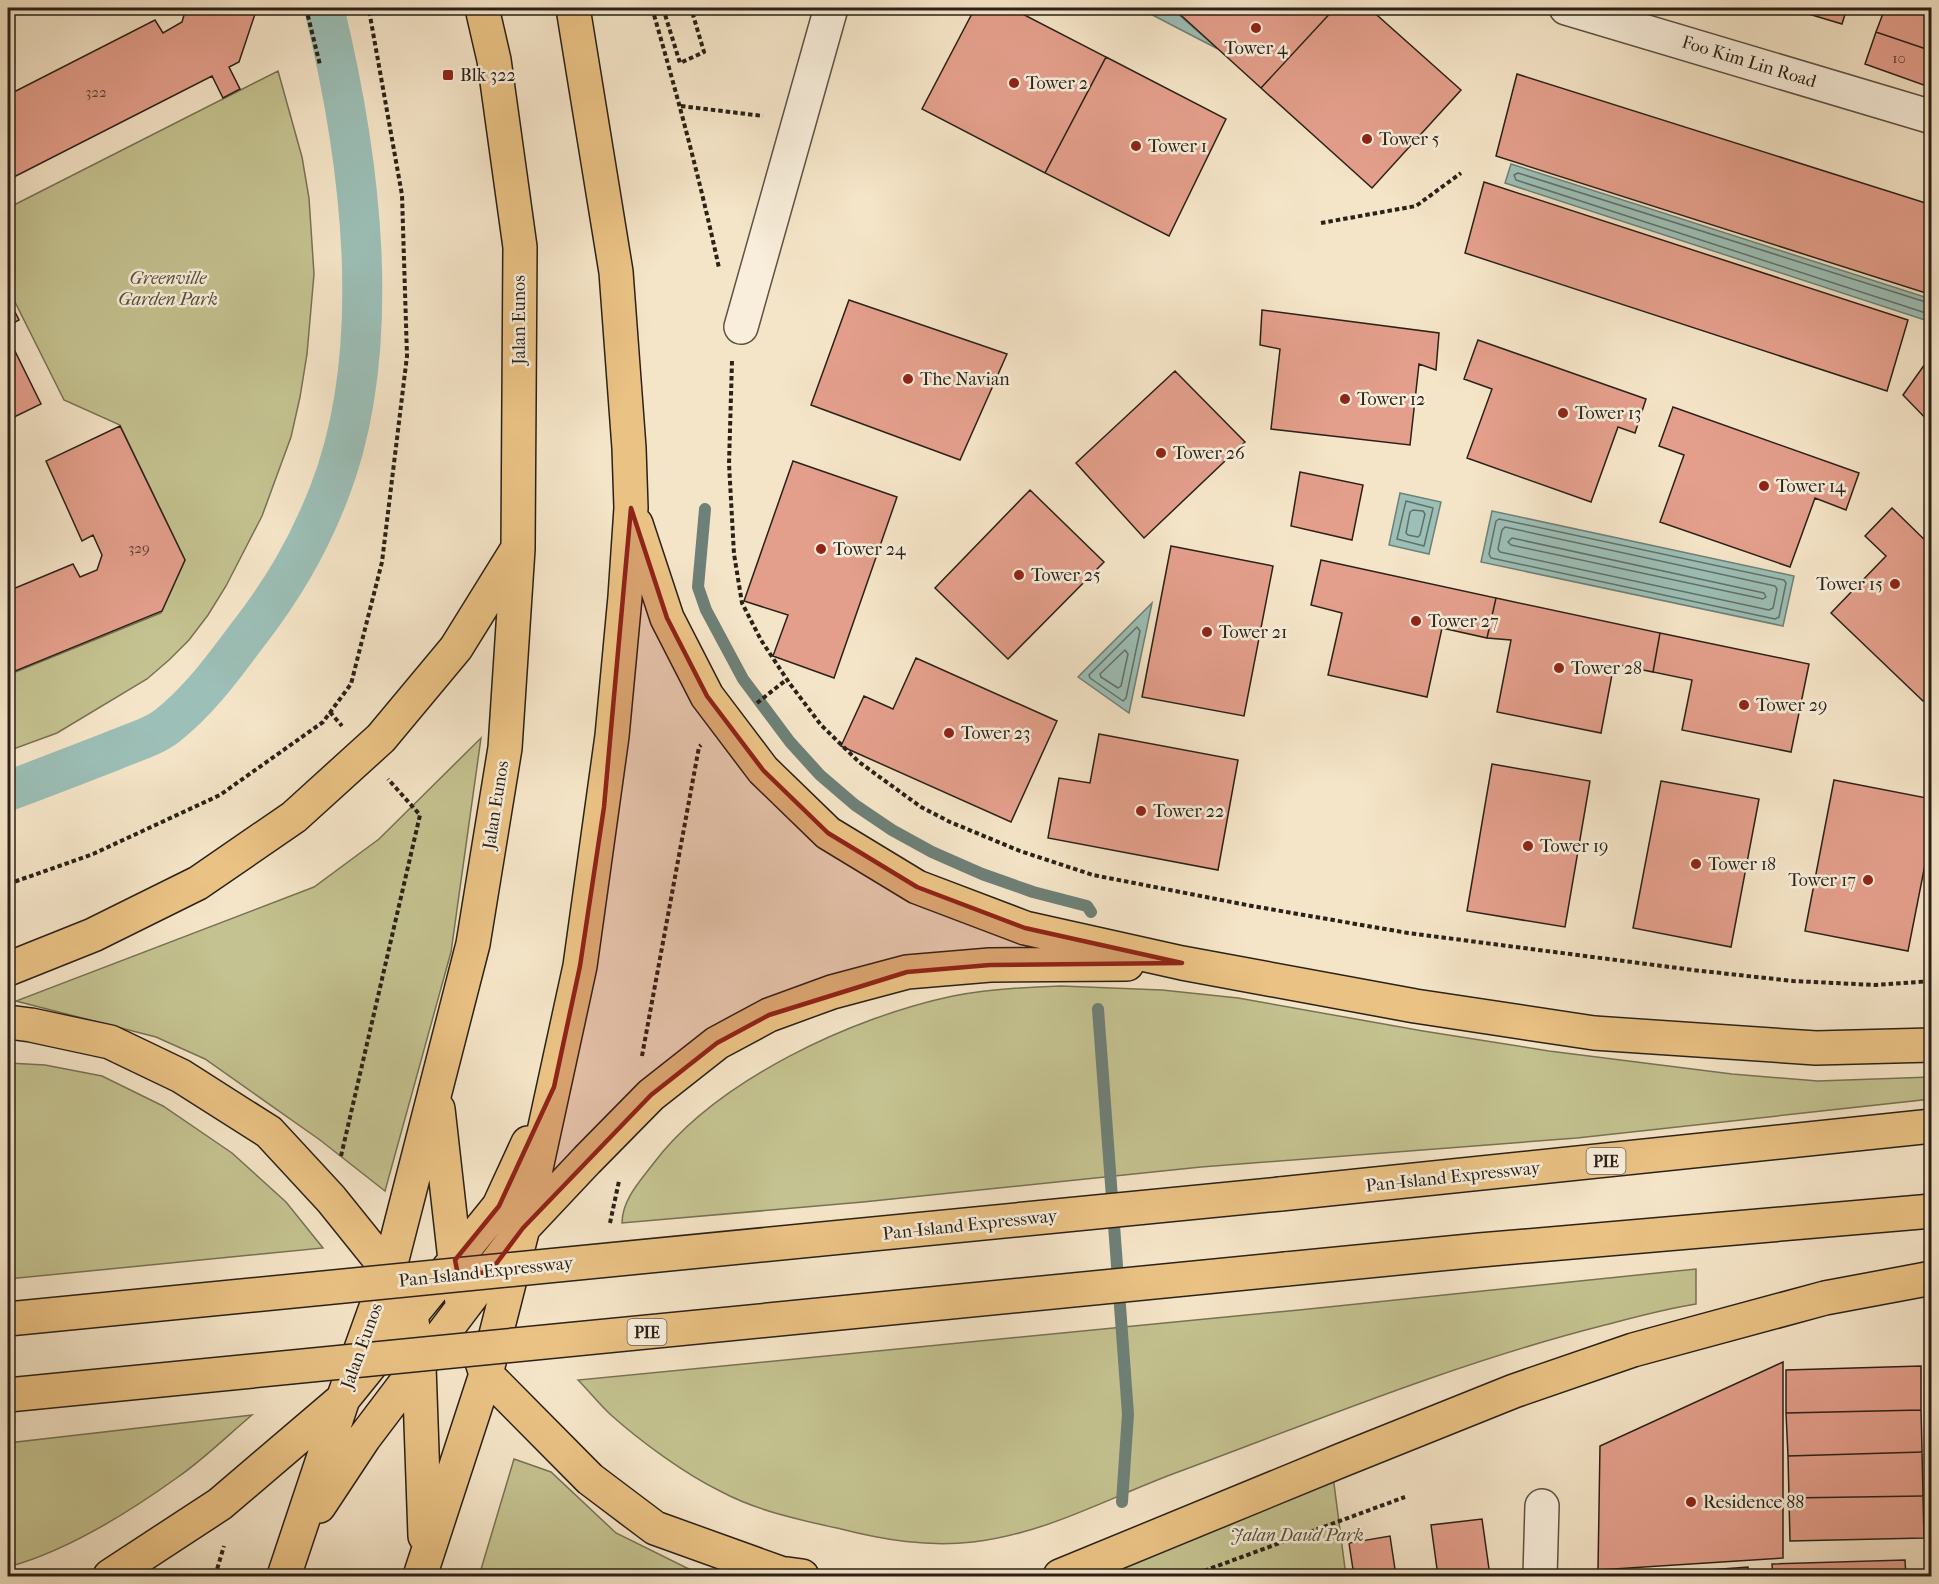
<svg xmlns="http://www.w3.org/2000/svg" width="1939" height="1584" font-family="'IM FELL French Canon',serif">
	<rect width="100%" height="100%" fill="#f5e5c8"/>
	<filter id="stains"><feTurbulence type="fractalNoise" baseFrequency=".00333" numOctaves="4"/><feColorMatrix values="0 0 0 0 .2 0 0 0 0 .09 0 0 0 0 .02 0 0 0 .5 -.17"/></filter>
	<radialGradient id="worn" r=".72"><stop offset=".6" stop-color="#630" stop-opacity="0"/><stop offset="1" stop-color="#630" stop-opacity=".3"/></radialGradient>
	<path fill="#c4c290" stroke="#777254" stroke-width="1.5" d="M278,71L302,157L309,198L314,274L307,354L300,397L291,437L262,516L226,586L208,615L189,640L169,660L147,679L57,733L8,751V675L161,613L185,560L120,425L64,400L8,288V208Z
		M481,738L451,952L385,1191L320,1140L205,1059L156,1037L16,1001L314,887L379,839Z
		M1061,986L1162,990L1238,998L1423,1031L1549,1051L1732,1074L1818,1081L1931,1077V1099L1577,1138L1201,1167L863,1202L622,1223C622,1200 640,1181 653,1164C716,1080 853,1017 953,996C989,989 1025,987 1061,986Z
		M8,1063L45,1065L102,1076L163,1106L232,1153L286,1202L323,1248L8,1279Z
		M1696,1269V1304C1664,1309 1632,1318 1601,1326C1456,1363 1318,1420 1178,1472C1110,1497 1045,1534 973,1542C927,1547 884,1540 841,1529C800,1520 757,1511 720,1491C685,1474 640,1441 611,1415C599,1404 589,1391 578,1380L1299,1310Z
		M252,1415C228,1435 204,1459 178,1477C128,1513 67,1551 8,1567V1443Z
		M514,1459L551,1472L616,1533L703,1576H479Z
		M1333,1476L1346,1576H1115V1565Z"/>
	<path fill="#9cbfb7" stroke="#6e8077" stroke-width="1.5" d="M1139,8H1171L1218,49Z
		M1511,164L1931,299V322L1505,183Z
		M1400,493L1441,502L1429,554L1389,545Z
		M1492,511L1794,576L1783,626L1481,562Z
		M1152,603L1129,713L1078,677Z"/>
	<g fill="none" stroke-linecap="round" stroke-linejoin="round">
		<path stroke="#637068" stroke-width="1.5" d="M1932,304L1518,173L1514,175L1516,180L1932,315
			M1406,501L1433,508L1424,546L1397,539Z
			M1413,510L1423,511L1425,514L1420,535L1418,537L1408,535L1406,533L1410,512Z
			M1499,519L1784,580L1786,583L1779,617L1775,619L1491,558L1489,554L1496,521Z
			M1505,527L1775,586L1777,589L1773,608L1769,610L1500,552L1498,549L1502,530Z
			M1512,538L1764,593L1766,597L1763,599L1511,545L1508,542Z
			M1137,627L1140,631L1126,698L1123,701L1090,678L1089,675Z
			M1125,650L1128,654L1121,686L1118,688L1101,677L1100,674Z"/>
		<path stroke="#6e8077" stroke-width="12" d="M705,509L698,587L706,610L743,679L790,742L820,775L855,805L892,830L932,852L982,874L1033,892L1087,906L1091,912
			M1098,1009L1128,1414L1122,1502"/>
		<path stroke="#9cbfb7" stroke-width="40" d="M8,791C43,778 79,764 115,750C131,743 153,737 167,726C198,702 222,669 246,637C282,591 308,547 329,493C386,347 360,156 324,8"/>
	</g>
	<path fill="#e49f8c" stroke="#2a2118" stroke-width="1.5" d="M186,8H257L239,62L229,67L240,89L223,98L212,76L8,180V95L155,20L163,33L182,22Z
		M975,8H1011L1106,57L1045,173L922,109Z
		M1173,8H1335L1261,88Z
		M1335,8H1369L1461,90L1372,188L1261,88Z
		M1785,8H1804L1802,12Z
		M1804,8H1847L1842,24L1802,12Z
		M1885,8H1909L1932,15V51L1876,32Z
		M1909,8H1932V15Z
		M1876,32L1932,51V88L1865,64Z
		M1106,57L1226,119L1169,236L1045,173Z
		M1517,74L1932,205V295L1496,156Z
		M1484,182L1908,320L1887,391L1465,253Z
		M849,300L1007,354L960,460L811,405Z
		M13,308L19,320L8,326V311Z
		M1262,310L1439,333L1436,370L1419,364L1410,445L1271,429L1280,349L1260,345Z
		M8,337L41,404L8,420Z
		M1478,340L1646,399L1635,433L1618,427L1591,502L1467,458L1492,389L1464,379Z
		M1932,354V425L1903,395Z
		M1175,371L1245,442L1144,538L1076,463Z
		M1673,407L1859,473L1846,510L1815,498L1790,567L1660,522L1684,455L1659,446Z
		M120,426L185,560L162,611L8,674V591L73,564L80,577L97,570L102,555L93,535L82,541L46,461Z
		M793,461L897,497L834,678L773,656L788,615L744,601Z
		M1300,472L1363,485L1352,540L1291,526Z
		M1030,490L1104,562L1008,659L935,588Z
		M1892,508L1932,547V693L1923,701L1831,613L1886,556L1865,536Z
		M1171,546L1273,566L1244,716L1142,697Z
		M1321,560L1496,598L1487,638L1442,628L1427,697L1328,675L1342,613L1311,605Z
		M1496,598L1660,633L1653,672L1614,664L1601,733L1497,712L1511,640L1487,638Z
		M1660,633L1809,664L1791,752L1682,730L1692,680L1653,672Z
		M916,658L1057,721L1011,822L841,746L864,696L893,709Z
		M1099,734L1238,760L1218,870L1048,838L1059,778L1090,783Z
		M1492,764L1590,781L1565,927L1467,911Z
		M1834,780L1932,799V829L1908,951L1805,931Z
		M1661,781L1759,799L1731,947L1633,928Z
		M1783,1362V1558L1598,1570L1600,1446Z
		M1921,1366V1410L1786,1413V1370Z
		M1921,1410L1922,1452L1788,1456L1786,1413Z
		M1922,1452L1923,1496L1789,1498L1788,1456Z
		M1923,1496L1924,1538L1790,1541L1789,1498Z
		M1482,1519L1490,1576H1438L1431,1525Z
		M1390,1536L1396,1576H1354L1349,1543Z
		M1905,1560L1906,1576H1773L1772,1564Z
		M1748,1567L1749,1576H1655V1574Z"/>
	<g fill="none" stroke-linecap="round" stroke-linejoin="round">
		<defs>
			<path id="minor" d="M1566,8L1932,117
				M741,327L831,8
				M1540,1576L1542,1506"/>
			<path id="highway" d="M636,524L667,618L707,696L763,770L828,833L917,887L1025,928L1182,963L1415,1006L1594,1033L1816,1048L1932,1045
				M8,969L93,935L198,883L294,817L381,738L456,648L515,553
				M8,1022L31,1025L110,1042L181,1076L269,1132L331,1199L389,1271L411,1315L419,1366L425,1536
				M438,1109L455,1260L462,1302
				M1280,1194L1932,1126
				M1286,1269L1480,1250L1932,1211
				M480,1356L486,1374L590,1479L655,1528L780,1573L802,1576
				M319,1506L364,1438L523,1228L587,1160L651,1095L717,1043L769,1015L832,992L907,972L990,965L1127,964
				M110,1576L220,1504L343,1399L499,1206L528,1143
				M284,1576L343,1399L389,1271L473,944L505,748L518,549L520,247L494,60L482,8
				M420,1576L486,1374L523,1228L580,966L612,736L625,597L631,508L629,448L616,272L573,8
				M1060,1576L1342,1460L1514,1391L1633,1350L1825,1298L1932,1278"/>
		</defs>
		<use href="#minor" stroke="#5d5244" stroke-width="36"/>
		<use href="#highway" stroke="#2a2118" stroke-width="36"/>
		<path stroke="#2a2118" stroke-width="4" stroke-dasharray="4.5 3" stroke-linecap="butt" d="M306,8L320,65
			M652,8C677,94 700,180 719,268
			M663,8L680,63L704,52L691,8
			M681,106L763,116
			M1321,223L1416,206L1461,173
			M732,361L729,464L734,554L742,603L761,640L790,684L821,725L859,762L921,807L950,822L1020,851L1093,875L1252,906L1408,933L1693,970L1793,981L1875,985L1932,981
			M757,703L786,680
			M330,712L342,726
			M8,884L93,854L220,795L323,722L351,684L382,562L407,356L402,195L369,10L378,8
			M642,1056L699,747L701,745
			M341,1156L420,815L388,779
			M610,1223L619,1181
			M215,1576L224,1546
			M1190,1576L1405,1497"/>
		<use href="#minor" stroke="#f8eedb" stroke-width="33"/>
		<use href="#highway" stroke="#eac284" stroke-width="33"/>
		<defs>
			<path id="highway-bridge" d="M8,1319L1280,1194
				M8,1395L1286,1269"/>
		</defs>
		<use href="#highway-bridge" stroke="#2a2118" stroke-width="36" stroke-linecap="butt"/>
		<use href="#highway-bridge" stroke="#eac284" stroke-width="33"/>
	</g>
	<path fill="#8f2418" fill-opacity="0.2" stroke="#8f2418" stroke-width="4.5" stroke-linejoin="round" d="M631,508L667,618L707,696L763,770L828,833L917,887L1025,928L1182,963L990,965L907,972L769,1015L717,1043L651,1095L523,1228L490,1272L458,1275L455,1260L499,1206L554,1087L580,966L604,807Z"/>
	<g fill="#8f2418" stroke="#f8eedb" stroke-width="2">
		<circle cx="1256" cy="28" r="6"/>
		<rect x="442" y="69" width="12" height="12" rx="3"/>
		<circle cx="1014" cy="83" r="6"/>
		<circle cx="1367" cy="139" r="6"/>
		<circle cx="1136" cy="146" r="6"/>
		<circle cx="908" cy="379" r="6"/>
		<circle cx="1345" cy="399" r="6"/>
		<circle cx="1563" cy="413" r="6"/>
		<circle cx="1161" cy="453" r="6"/>
		<circle cx="1764" cy="486" r="6"/>
		<circle cx="821" cy="549" r="6"/>
		<circle cx="1019" cy="575" r="6"/>
		<circle cx="1895" cy="584" r="6"/>
		<circle cx="1416" cy="621" r="6"/>
		<circle cx="1207" cy="632" r="6"/>
		<circle cx="1559" cy="668" r="6"/>
		<circle cx="1744" cy="705" r="6"/>
		<circle cx="949" cy="733" r="6"/>
		<circle cx="1141" cy="811" r="6"/>
		<circle cx="1528" cy="846" r="6"/>
		<circle cx="1696" cy="864" r="6"/>
		<circle cx="1868" cy="880" r="6"/>
		<circle cx="1691" cy="1502" r="6"/>
	</g>
	<g text-anchor="middle" dominant-baseline="central" stroke-width="5" stroke-linejoin="round" paint-order="stroke">
		<g font-size="15" fill="#584035">
			<text x="1899" y="58">10</text>
			<text x="96" y="92">322</text>
			<text x="139" y="548">329</text>
		</g>
		<g fill="#f8eedb" stroke="#685e52" stroke-width="1.5">
			<rect x="1586.5" y="1148" width="39" height="26" rx="4.5"/>
			<rect x="627.5" y="1319" width="39" height="26" rx="4.5"/>
		</g>
		<g font-size="16" font-weight="bold" fill="#2a2118">
			<text x="1606" y="1161">PIE</text>
			<text x="647" y="1332">PIE</text>
		</g>
		<g font-size="18" fill="#2a2118" stroke="#f8eedb" text-anchor="start">
			<text x="1256" y="48" text-anchor="middle">Tower 4</text>
			<text x="460" y="75">Blk 322</text>
			<text x="1026" y="83">Tower 2</text>
			<text x="1379" y="139">Tower 5</text>
			<text x="1148" y="146">Tower 1</text>
			<text x="920" y="379">The Navian</text>
			<text x="1357" y="399">Tower 12</text>
			<text x="1575" y="413">Tower 13</text>
			<text x="1173" y="453">Tower 26</text>
			<text x="1776" y="486">Tower 14</text>
			<text x="833" y="549">Tower 24</text>
			<text x="1031" y="575">Tower 25</text>
			<text x="1883" y="584" text-anchor="end">Tower 15</text>
			<text x="1428" y="621">Tower 27</text>
			<text x="1219" y="632">Tower 21</text>
			<text x="1571" y="668">Tower 28</text>
			<text x="1756" y="705">Tower 29</text>
			<text x="961" y="733">Tower 23</text>
			<text x="1153" y="811">Tower 22</text>
			<text x="1540" y="846">Tower 19</text>
			<text x="1708" y="864">Tower 18</text>
			<text x="1856" y="880" text-anchor="end">Tower 17</text>
			<text x="1703" y="1502">Residence 88</text>
		</g>
		<g font-size="18" fill="#2a2118" stroke="#f8eedb">
			<text transform="translate(1749 62) rotate(17)">Foo Kim Lin Road</text>
			<text transform="translate(519 320) rotate(-90)">Jalan Eunos</text>
			<text transform="translate(496 805) rotate(-81)">Jalan Eunos</text>
			<text transform="translate(1453 1177) rotate(-6)">Pan-Island Expressway</text>
			<text transform="translate(970 1225) rotate(-6)">Pan-Island Expressway</text>
			<text transform="translate(486 1272) rotate(-6)">Pan-Island Expressway</text>
			<text transform="translate(362 1346) rotate(-70)">Jalan Eunos</text>
		</g>
		<g font-size="18" font-style="italic" fill="#58513c" stroke="#f8eedb">
			<text x="168" y="278">Greenville<tspan x="168" dy="21">Garden Park</tspan></text>
			<text x="1297" y="1535">Jalan Daud Park</text>
		</g>
	</g>
	<rect width="1939" height="1584" fill="none" stroke="#f5e5c8" stroke-width="30"/>
	<rect x="9" y="9" width="1921" height="1566" fill="none" stroke="#2a2118" stroke-width="3"/>
	<rect x="15" y="15" width="1909" height="1554" fill="none" stroke="#2a2118" stroke-width="1.5"/>
	<rect width="100%" height="100%" filter="url(#stains)"/>
	<rect width="100%" height="100%" fill="url(#worn)"/>
</svg>
